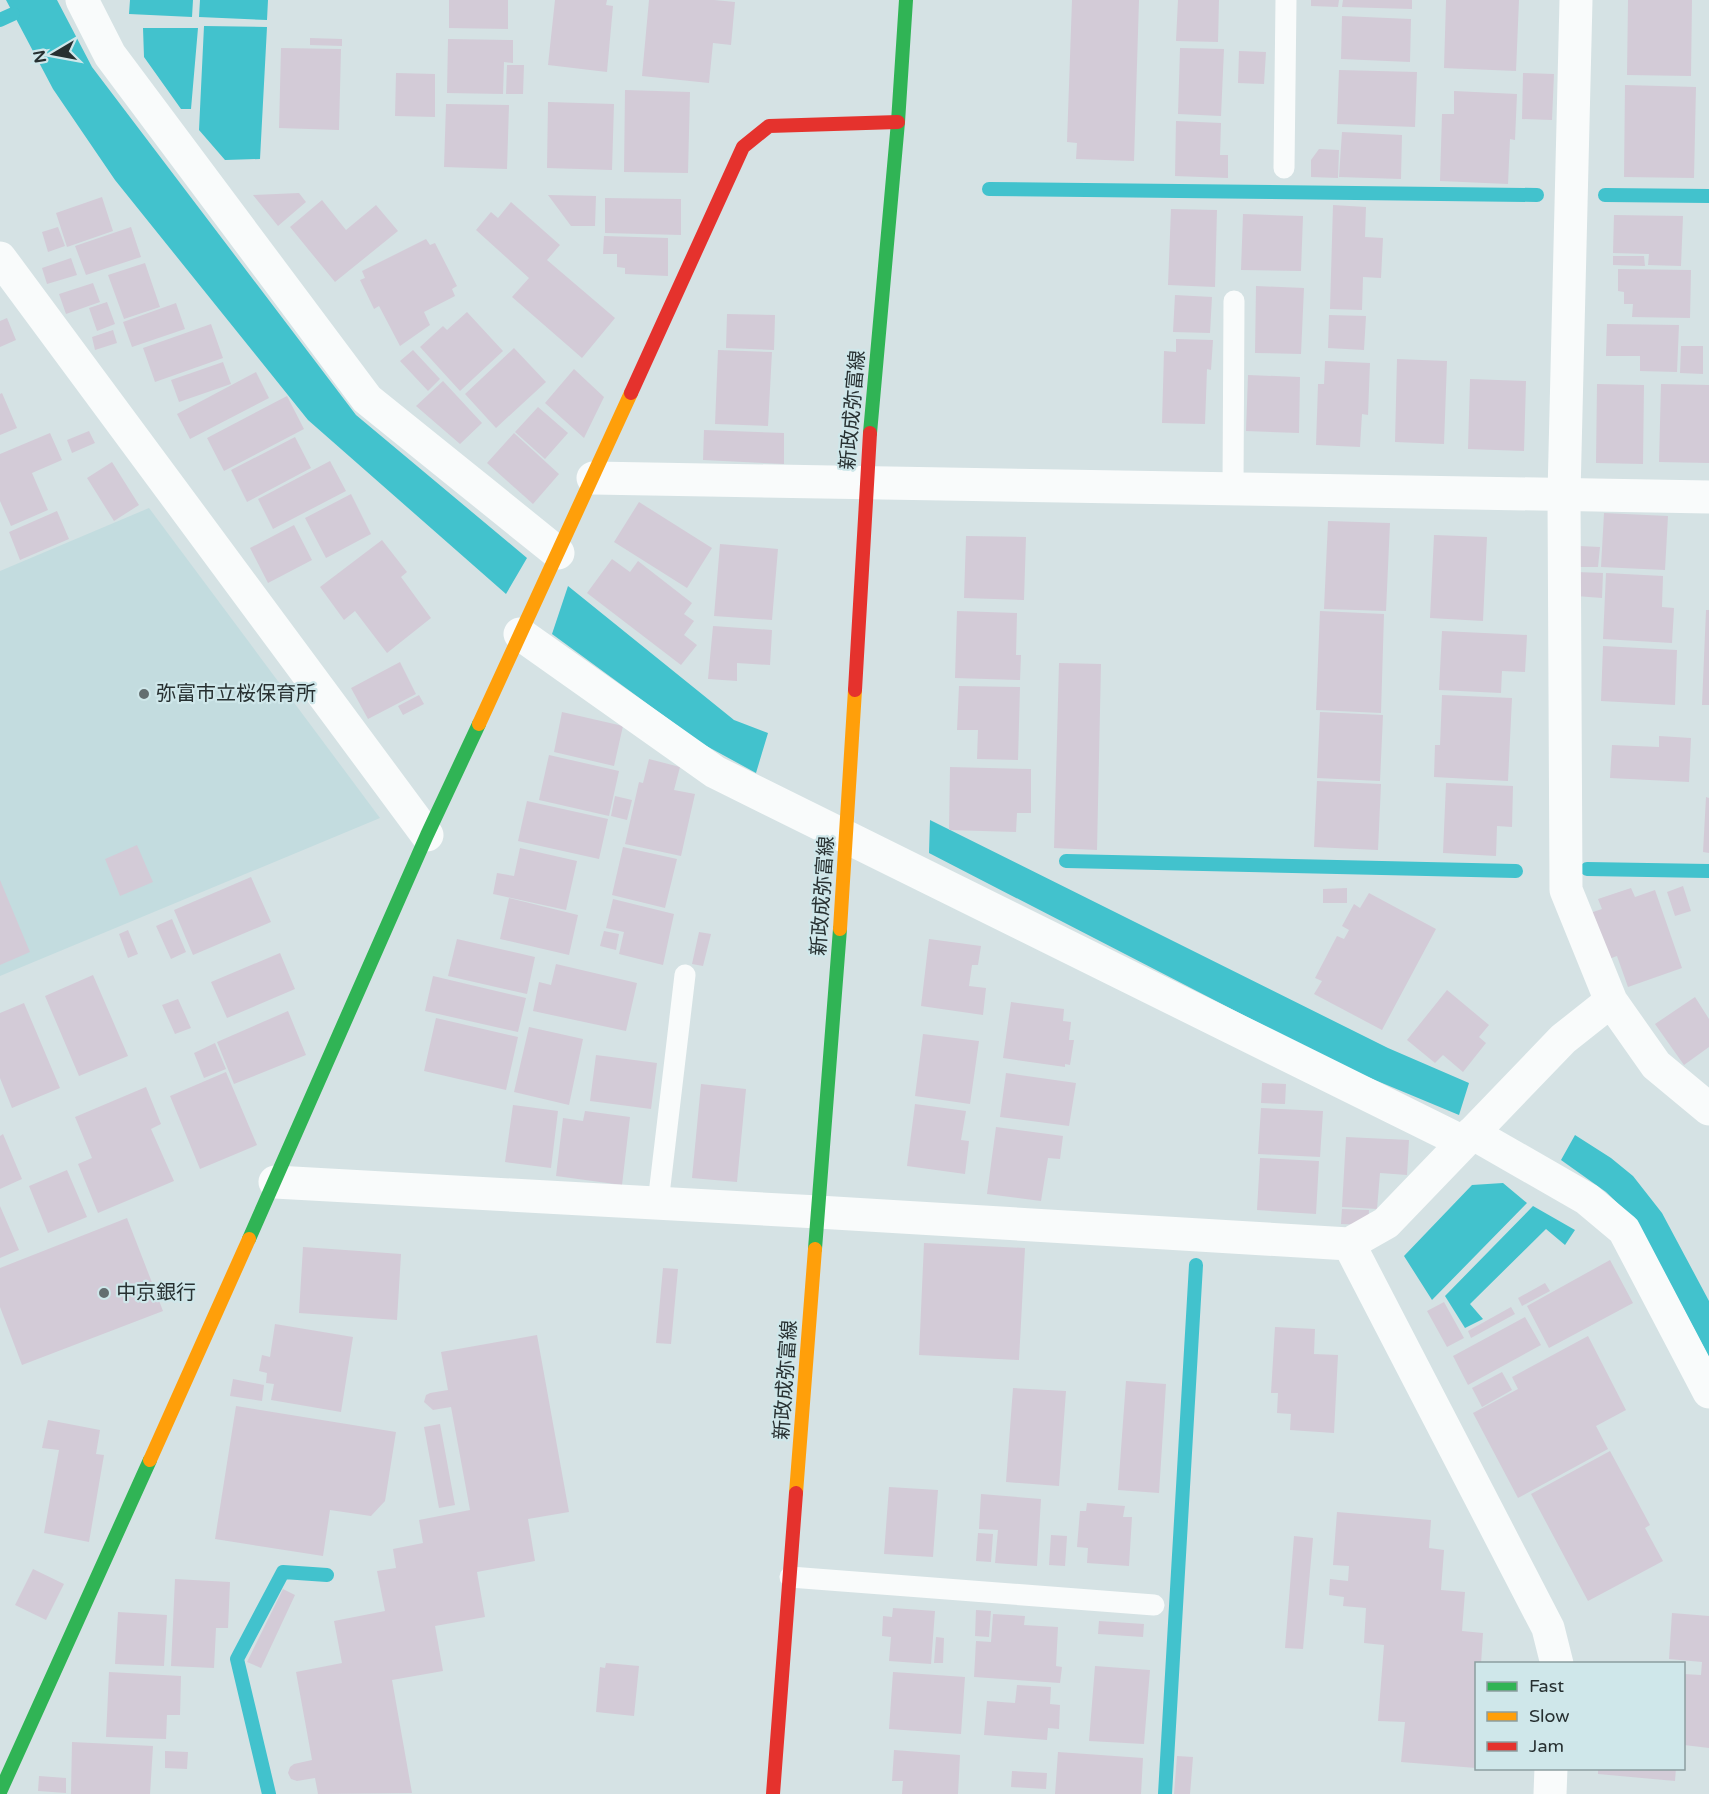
<svg xmlns="http://www.w3.org/2000/svg" width="1709" height="1794" font-family="'Varela Round','Noto Sans JP',sans-serif">
	<rect width="100%" height="100%" fill="#d5e2e4"/>
	<path fill="#c3dcdf" d="M149,508L380,818L0,976V571Z"/>
	<path fill="#42c2cd" d="M6,0H57L92,67L356,415L527,558L506,594L308,420L115,180L53,89Z
		M130,0H193L192,17L129,14Z
		M200,0H268L267,20L199,17Z
		M204,26L267,27L260,159L225,160L199,130Z
		M143,28H198L191,109H181L144,57Z
		M568,586L734,720L768,733L756,773L701,743L552,634Z
		M930,820L1388,1048L1469,1083L1459,1115L1346,1068L929,853Z
		M1575,1135L1611,1158L1633,1176L1662,1213L1709,1301V1357L1638,1223L1606,1192L1561,1160Z
		M1503,1183L1527,1203L1432,1300L1404,1256L1472,1185Z
		M1533,1206L1575,1230L1565,1245L1546,1229L1470,1304L1483,1319L1465,1328L1445,1296Z"/>
	<g fill="none" stroke-linecap="round" stroke-linejoin="round">
		<path stroke="#42c2cd" stroke-width="14" d="M0,20L13,14
			M989,189L1537,195
			M1605,195L1709,196
			M1066,861L1516,871
			M1587,869L1709,871
			M269,1794L237,1659L283,1572L327,1575
			M1165,1794L1196,1265"/>
	</g>
	<path fill="#d3cbd7" d="M449,0H508V29L449,28Z
		M555,0H607L606,5L613,6L607,72L548,65Z
		M649,0H714L735,2L731,45L713,43L709,83L642,76Z
		M1072,0H1139L1134,161L1076,159L1077,143L1067,142Z
		M1178,0H1219L1218,42L1176,41Z
		M1311,0H1339L1338,7L1311,6Z
		M1343,0H1412V9L1342,7Z
		M1446,0H1519L1516,71L1444,68Z
		M1628,0H1692L1691,76L1627,75Z
		M1342,16L1411,19L1410,62L1341,59Z
		M310,38L342,39V46L310,45Z
		M448,39L513,40V63L504,62L503,94L447,93Z
		M281,48L341,49L339,130L279,128Z
		M1180,48L1224,49L1221,116L1178,114Z
		M1239,51L1266,52L1264,84L1238,83Z
		M507,65H524L523,94H506Z
		M1339,70L1417,72L1415,127L1337,124Z
		M396,73L435,74V117L395,116Z
		M1523,73L1554,74L1552,120L1522,119Z
		M1625,85L1696,87L1694,178L1624,177Z
		M625,90L690,92L688,173L624,172Z
		M1454,91L1517,94L1515,140L1510,139L1508,184L1440,181L1442,114H1454Z
		M548,102L614,104L612,170L547,168Z
		M446,104L509,105L507,169L444,167Z
		M1176,121L1221,123L1220,155H1228V178L1175,176Z
		M1342,132L1402,135L1401,179L1339,177Z
		M1319,149L1339,150L1338,178L1311,177V160Z
		M299,193L306,202L278,226L253,195Z
		M548,195L596,196L595,226H571Z
		M102,197L113,231L67,247L56,213Z
		M605,198L681,199V235L605,233Z
		M322,200L346,230L376,205L398,231L335,282L290,227Z
		M511,202L560,245L547,260L615,318L582,358L512,297L529,278L476,230L491,212L498,218Z
		M1333,205L1366,207L1365,237L1383,238L1381,278L1363,277L1362,310L1330,309Z
		M1171,209L1217,210L1215,287L1168,285Z
		M1243,214L1303,216L1301,271L1241,270Z
		M1614,215L1683,216L1681,266L1648,265L1649,254L1613,253Z
		M58,227L65,246L48,252L42,232Z
		M131,227L141,257L86,275L75,246Z
		M604,236L668,238V276L625,274V268L617,267V254H603Z
		M426,239L430,245L435,243L457,286L452,289L455,296L424,312L430,325L400,346L379,306L374,309L360,280L365,278L362,271Z
		M1613,256H1644L1645,266L1613,265Z
		M71,258L77,275L47,284L42,268Z
		M145,263L160,307L124,319L108,275Z
		M1618,269L1691,270L1690,318L1632,317L1633,304H1624V292L1618,291Z
		M93,283L100,302L66,314L59,294Z
		M1256,286L1304,288L1301,354L1255,353Z
		M1175,295L1212,297L1210,333L1173,332Z
		M107,302L115,324L97,331L89,308Z
		M176,303L185,329L132,347L123,322Z
		M467,312L503,351L460,391L420,347L443,326L447,330Z
		M727,314L775,315L774,350L726,348Z
		M1329,315L1366,316L1364,350L1328,348Z
		M7,318L16,340L0,347V321Z
		M211,324L223,358L155,382L143,348Z
		M1607,324L1679,325L1677,372L1640,371V356H1606Z
		M113,330L117,343L95,350L92,337Z
		M1176,339L1213,340L1211,370L1207,369L1205,424L1162,423L1164,351L1176,352Z
		M1681,346H1703V374L1680,373Z
		M514,348L546,382L496,428L465,394Z
		M413,350L440,379L428,391L400,361Z
		M718,350L772,352L768,426L715,424Z
		M1397,359L1447,361L1444,444L1395,442Z
		M1325,361L1370,363L1368,415L1362,414L1360,447L1316,445L1318,384H1324Z
		M223,362L231,384L179,402L171,380Z
		M574,369L604,397L584,438L545,403Z
		M256,372L269,398L190,439L177,414Z
		M1248,375L1300,377L1299,433L1246,431Z
		M1470,379L1526,381L1524,451L1468,449Z
		M443,381L482,423L460,444L416,406Z
		M1597,384L1644,385L1643,464L1596,463Z
		M1661,384L1709,385V463L1659,462Z
		M2,393L17,428L0,435V394Z
		M287,396L304,429L224,471L207,438Z
		M538,407L568,433L545,459L515,432Z
		M704,430L784,433V464L703,460Z
		M89,431L95,443L72,453L67,440Z
		M50,433L62,460L32,473L48,510L11,526L0,501V454Z
		M514,433L559,474L533,504L487,463Z
		M295,437L311,468L247,502L231,470Z
		M330,461L346,491L273,529L258,499Z
		M112,462L139,505L114,521L87,478Z
		M351,494L371,534L326,558L305,518Z
		M639,502L712,548L687,588L614,542Z
		M57,511L69,539L20,560L9,532Z
		M1604,513L1668,516L1665,570L1601,567Z
		M1328,521L1390,523L1386,611L1324,609Z
		M294,525L312,560L268,583L250,548Z
		M1434,535L1487,537L1483,621L1430,618Z
		M966,536L1026,537L1024,600L964,598Z
		M382,540L407,572L401,577L431,618L387,653L355,611L344,620L320,587Z
		M720,544L778,549L772,620L714,616Z
		M1579,546L1600,547L1598,567H1578Z
		M612,559L630,572L638,561L692,603L684,614L694,621L684,635L697,645L681,665L587,593Z
		M1577,572L1603,573L1602,598L1576,596Z
		M1606,573L1663,576L1662,607L1674,608L1672,643L1603,639Z
		M1706,610H1709V705H1702Z
		M957,611L1017,613L1016,655H1021L1020,680L955,678Z
		M1320,611L1384,614L1381,713L1316,710Z
		M713,626L772,630L770,665L737,663V681L708,679Z
		M1442,631L1527,635L1525,672L1502,671L1501,693L1439,690Z
		M1603,646L1677,650L1675,705L1601,701Z
		M400,662L416,694L368,719L351,688Z
		M1059,663L1101,664L1097,850L1054,848Z
		M959,686L1020,687L1018,760L977,759L978,730H957Z
		M419,695L424,704L403,715L398,706Z
		M1442,695L1512,698L1508,781L1434,777L1435,745H1440Z
		M562,712L623,726L614,766L554,752Z
		M1320,712L1383,715L1380,781L1317,778Z
		M1659,736L1691,738L1689,782L1610,778L1612,745L1659,747Z
		M549,755L619,771L609,816L539,800Z
		M649,759L680,767L674,790L695,794L681,856L625,844L639,782L643,783Z
		M950,767L1031,769V813H1017L1016,832L949,830Z
		M1317,781L1381,784L1378,850L1314,847Z
		M1446,783L1513,786L1512,827L1497,826L1496,856L1443,853Z
		M615,796L632,800L627,820L611,816Z
		M1706,797L1709,798V853L1703,852Z
		M527,801L608,819L599,859L518,841Z
		M137,845L153,882L120,896L105,859Z
		M623,847L677,859L665,908L612,895Z
		M520,848L577,861L566,910L493,894L497,873L514,876Z
		M251,877L271,922L193,955L174,910Z
		M0,880L30,952L0,965Z
		M1683,886L1691,911L1675,916L1667,892Z
		M1347,888V903H1323V889Z
		M1631,888L1635,897L1655,890L1682,968L1628,987L1617,956L1606,960L1590,913L1602,909L1598,899Z
		M1369,893L1436,929L1382,1030L1314,994L1322,981L1315,978L1337,936L1344,939L1349,930L1342,926L1354,904L1360,908Z
		M509,898L578,915L569,955L500,939Z
		M613,899L674,914L663,965L619,954L624,932L606,928Z
		M172,919L186,952L171,959L156,926Z
		M128,930L138,954L128,958L119,934Z
		M604,931L619,934L616,950L600,946Z
		M699,932L711,934L703,966L692,964Z
		M457,939L535,957L527,994L448,976Z
		M929,939L981,946L978,965H972L969,986L986,988L983,1015L921,1006Z
		M280,953L295,989L227,1018L211,982Z
		M556,964L637,983L626,1031L533,1011L539,982L551,985Z
		M93,975L128,1056L79,1076L45,996Z
		M433,976L526,998L518,1032L425,1011Z
		M1447,990L1489,1025L1479,1037L1486,1043L1463,1072L1443,1055L1435,1063L1407,1040Z
		M1695,997L1709,1019V1047L1684,1065L1655,1024Z
		M178,999L191,1028L175,1034L162,1005Z
		M1011,1002L1064,1009L1063,1021L1071,1022L1069,1040H1074L1070,1065L1065,1064V1067L1003,1058Z
		M24,1003L60,1088L12,1108L0,1078V1013Z
		M288,1011L306,1055L234,1084L217,1042Z
		M436,1018L518,1037L506,1090L424,1071Z
		M529,1027L583,1039L569,1105L514,1092Z
		M923,1034L979,1041L970,1104L915,1096Z
		M215,1043L226,1069L204,1078L194,1053Z
		M596,1055L657,1063L651,1109L590,1101Z
		M226,1072L257,1145L200,1169L170,1096Z
		M1006,1073L1076,1083L1069,1126L1000,1117Z
		M1262,1083L1286,1084L1285,1104L1261,1103Z
		M701,1084L746,1089L737,1182L692,1178Z
		M146,1087L161,1124L151,1129L174,1181L98,1213L78,1164L92,1158L75,1117Z
		M915,1104L966,1111L961,1140L969,1141L965,1174L907,1166Z
		M513,1105L558,1111L551,1168L505,1162Z
		M1261,1108L1323,1111L1320,1157L1258,1154Z
		M585,1111L630,1117L622,1185L556,1176L563,1118L583,1121Z
		M996,1127L1063,1136L1060,1159L1048,1158L1041,1201L987,1194Z
		M3,1134L22,1179L0,1189V1136Z
		M1346,1137L1409,1140L1407,1175L1380,1173L1377,1209L1342,1207Z
		M1260,1158L1319,1161L1316,1214L1257,1210Z
		M67,1170L87,1217L48,1233L29,1186Z
		M0,1206L19,1250L0,1258Z
		M1342,1209L1369,1210L1368,1225L1341,1224Z
		M127,1218L163,1311L22,1365L0,1307V1268Z
		M924,1243L1025,1248L1019,1360L919,1355Z
		M303,1247L401,1254L397,1320L299,1313Z
		M1610,1260L1633,1303L1549,1348L1527,1306Z
		M663,1268L678,1269L671,1344L656,1343Z
		M1545,1283L1550,1291L1522,1306L1518,1298Z
		M1444,1302L1464,1338L1447,1347L1427,1311Z
		M1511,1307L1515,1314L1471,1338L1468,1331Z
		M1525,1317L1541,1345L1468,1385L1453,1356Z
		M275,1324L353,1337L341,1412L271,1400L274,1384L266,1383L267,1373L259,1371L262,1355L270,1357Z
		M1275,1327L1315,1329L1314,1354L1338,1355L1334,1433L1290,1430L1291,1414L1277,1413L1278,1393H1271Z
		M537,1335L569,1512L528,1519L535,1561L477,1572L485,1617L435,1626L443,1671L392,1680L412,1793L318,1794L315,1778L297,1781L291,1779L288,1773L290,1767L294,1764L312,1760L296,1672L342,1663L334,1621L385,1611L377,1571L396,1568L393,1549L423,1543L419,1520L470,1510L451,1407L433,1410L424,1402L426,1395L430,1393L448,1390L441,1352Z
		M1588,1336L1626,1410L1596,1426L1608,1449L1518,1498L1473,1413L1518,1389L1512,1377Z
		M1502,1372L1512,1390L1482,1407L1472,1388Z
		M233,1379L264,1385L262,1401L230,1396Z
		M1126,1381L1166,1384L1159,1493L1118,1490Z
		M1013,1388L1066,1391L1059,1486L1006,1482Z
		M236,1406L396,1432L385,1501L371,1516L330,1510L323,1556L215,1539Z
		M48,1420L100,1430L96,1454L104,1455L89,1542L44,1533L59,1450L42,1448Z
		M440,1424L455,1505L439,1508L424,1427Z
		M1610,1451L1650,1525L1645,1528L1663,1561L1588,1601L1531,1494Z
		M889,1487L938,1490L933,1557L884,1554Z
		M981,1494L1041,1499L1037,1566L995,1563L998,1530L979,1529Z
		M1087,1503L1125,1506L1123,1517H1132L1129,1566L1087,1563L1088,1548L1077,1547L1080,1511H1086Z
		M1337,1512L1431,1520L1429,1548L1444,1550L1441,1590L1465,1592L1462,1631L1483,1633L1481,1664H1476V1768L1401,1762L1405,1722L1378,1721L1384,1645L1364,1643L1366,1608L1343,1606L1344,1597L1329,1595L1330,1579L1348,1581L1349,1566L1333,1565Z
		M978,1533L993,1534L991,1562L976,1561Z
		M1051,1535L1067,1536L1065,1566L1049,1565Z
		M1294,1536L1313,1538L1303,1649L1285,1648Z
		M33,1569L64,1584L46,1620L15,1605Z
		M175,1579L230,1582L228,1628H216L214,1668L171,1666Z
		M283,1589L295,1595L261,1668L247,1662Z
		M893,1608L935,1611L931,1664L889,1661L891,1637L882,1636L883,1616L892,1617Z
		M976,1610L991,1611L989,1637L975,1636Z
		M118,1612L167,1615L164,1666L115,1664Z
		M1672,1613L1709,1616V1748L1684,1745V1674L1701,1675L1702,1662L1669,1659Z
		M993,1614L1025,1616L1024,1625L1058,1627L1056,1666L1062,1667L1060,1683L974,1677L976,1641L991,1642Z
		M1099,1621L1144,1624L1143,1637L1098,1634Z
		M936,1637L944,1638L943,1663H934Z
		M606,1663L639,1666L634,1716L596,1712L600,1667L605,1668Z
		M1095,1666L1150,1670L1144,1744L1089,1741Z
		M109,1672L181,1676L180,1715H167L166,1739L106,1737Z
		M893,1672L965,1677L961,1734L889,1729Z
		M1017,1685L1051,1687L1050,1704L1060,1705L1059,1729L1048,1728L1047,1740L984,1735L987,1701L1015,1703Z
		M72,1742L153,1746L150,1794H71Z
		M894,1750L960,1755L958,1794H902L903,1781H892Z
		M165,1751L188,1752L187,1769L165,1768Z
		M1058,1752L1143,1758L1141,1794H1055Z
		M1177,1756L1193,1757L1190,1794H1174Z
		M1598,1768H1676L1675,1781L1598,1774Z
		M1012,1771L1047,1773L1046,1789L1011,1787Z
		M39,1776L66,1778V1793L38,1791Z"/>
	<g fill="none" stroke-linecap="round" stroke-linejoin="round">
		<path stroke="#f9fbfb" stroke-width="21" d="M1284,168L1286,0
			M1233,488L1234,301
			M658,1203L685,975
			M790,1577L1154,1605"/>
		<path stroke="#f9fbfb" stroke-width="33" d="M82,0L110,55L367,399L558,553
			M1576,0L1564,494L1566,890L1611,1001L1656,1065L1709,1109
			M0,258L427,835
			M593,478L1709,497
			M520,634L715,772L1463,1142
			M1472,1133L1587,1199L1624,1230L1709,1392
			M275,1182L818,1212L1349,1244L1386,1223L1563,1039L1611,1001
			M1349,1244L1548,1628L1557,1664
			M1550,1794L1551,1768"/>
		<path stroke="#30b455" stroke-width="14" d="M870,433L898,122L906,0
			M249,1239L427,835L479,724
			M815,1249L840,929
			M0,1792L150,1460"/>
		<path stroke="#ff9f0a" stroke-width="14" d="M479,724L631,393
			M840,929L855,690
			M150,1460L249,1239
			M796,1493L815,1249"/>
		<path stroke="#e5322d" stroke-width="14" d="M631,393L743,147L769,126L898,122
			M855,690L870,433
			M773,1794L796,1493"/>
	</g>
	<g fill="#646e70" stroke="#cfe7ea" stroke-width="2">
		<circle cx="144" cy="694" r="6"/>
		<circle cx="104" cy="1293" r="6"/>
	</g>
	<g text-anchor="middle" dominant-baseline="central" stroke-width="4.5" stroke-linejoin="round" paint-order="stroke">
		<g font-size="20" fill="#273031" stroke="#cfe7ea">
			<text transform="translate(853 410) rotate(-85)">新政成弥富線</text>
			<text transform="translate(823 896) rotate(-86)">新政成弥富線</text>
			<text transform="translate(786 1380) rotate(-86)">新政成弥富線</text>
		</g>
		<g font-size="20" fill="#273031" stroke="#cfe7ea" text-anchor="start">
			<text x="156" y="694">弥富市立桜保育所</text>
			<text x="116" y="1293">中京銀行</text>
		</g>
	</g>
	<rect x="1475" y="1662" width="210" height="108" fill="#cfe7ea" stroke="#8c9ea0" stroke-width="1.5"/>
	<rect x="1487" y="1682" width="30" height="9" fill="#30b455" stroke="#8c9ea0" stroke-width="1.5"/>
	<text x="1529" y="1692" font-size="18" fill="#273031">Fast</text>
	<rect x="1487" y="1712" width="30" height="9" fill="#ff9f0a" stroke="#8c9ea0" stroke-width="1.5"/>
	<text x="1529" y="1722" font-size="18" fill="#273031">Slow</text>
	<rect x="1487" y="1742" width="30" height="9" fill="#e5322d" stroke="#8c9ea0" stroke-width="1.5"/>
	<text x="1529" y="1752" font-size="18" fill="#273031">Jam</text>
	<g transform="translate(54 54) rotate(260)" stroke="#cfe7ea" stroke-width="4.5" paint-order="stroke">
	<path d="M0-4.5L10 22L0 15L-10 22Z" fill="#273031"/>
	<text y="-9" font-size="16" font-weight="bold" text-anchor="middle" fill="#273031">N</text>
	</g>
</svg>
